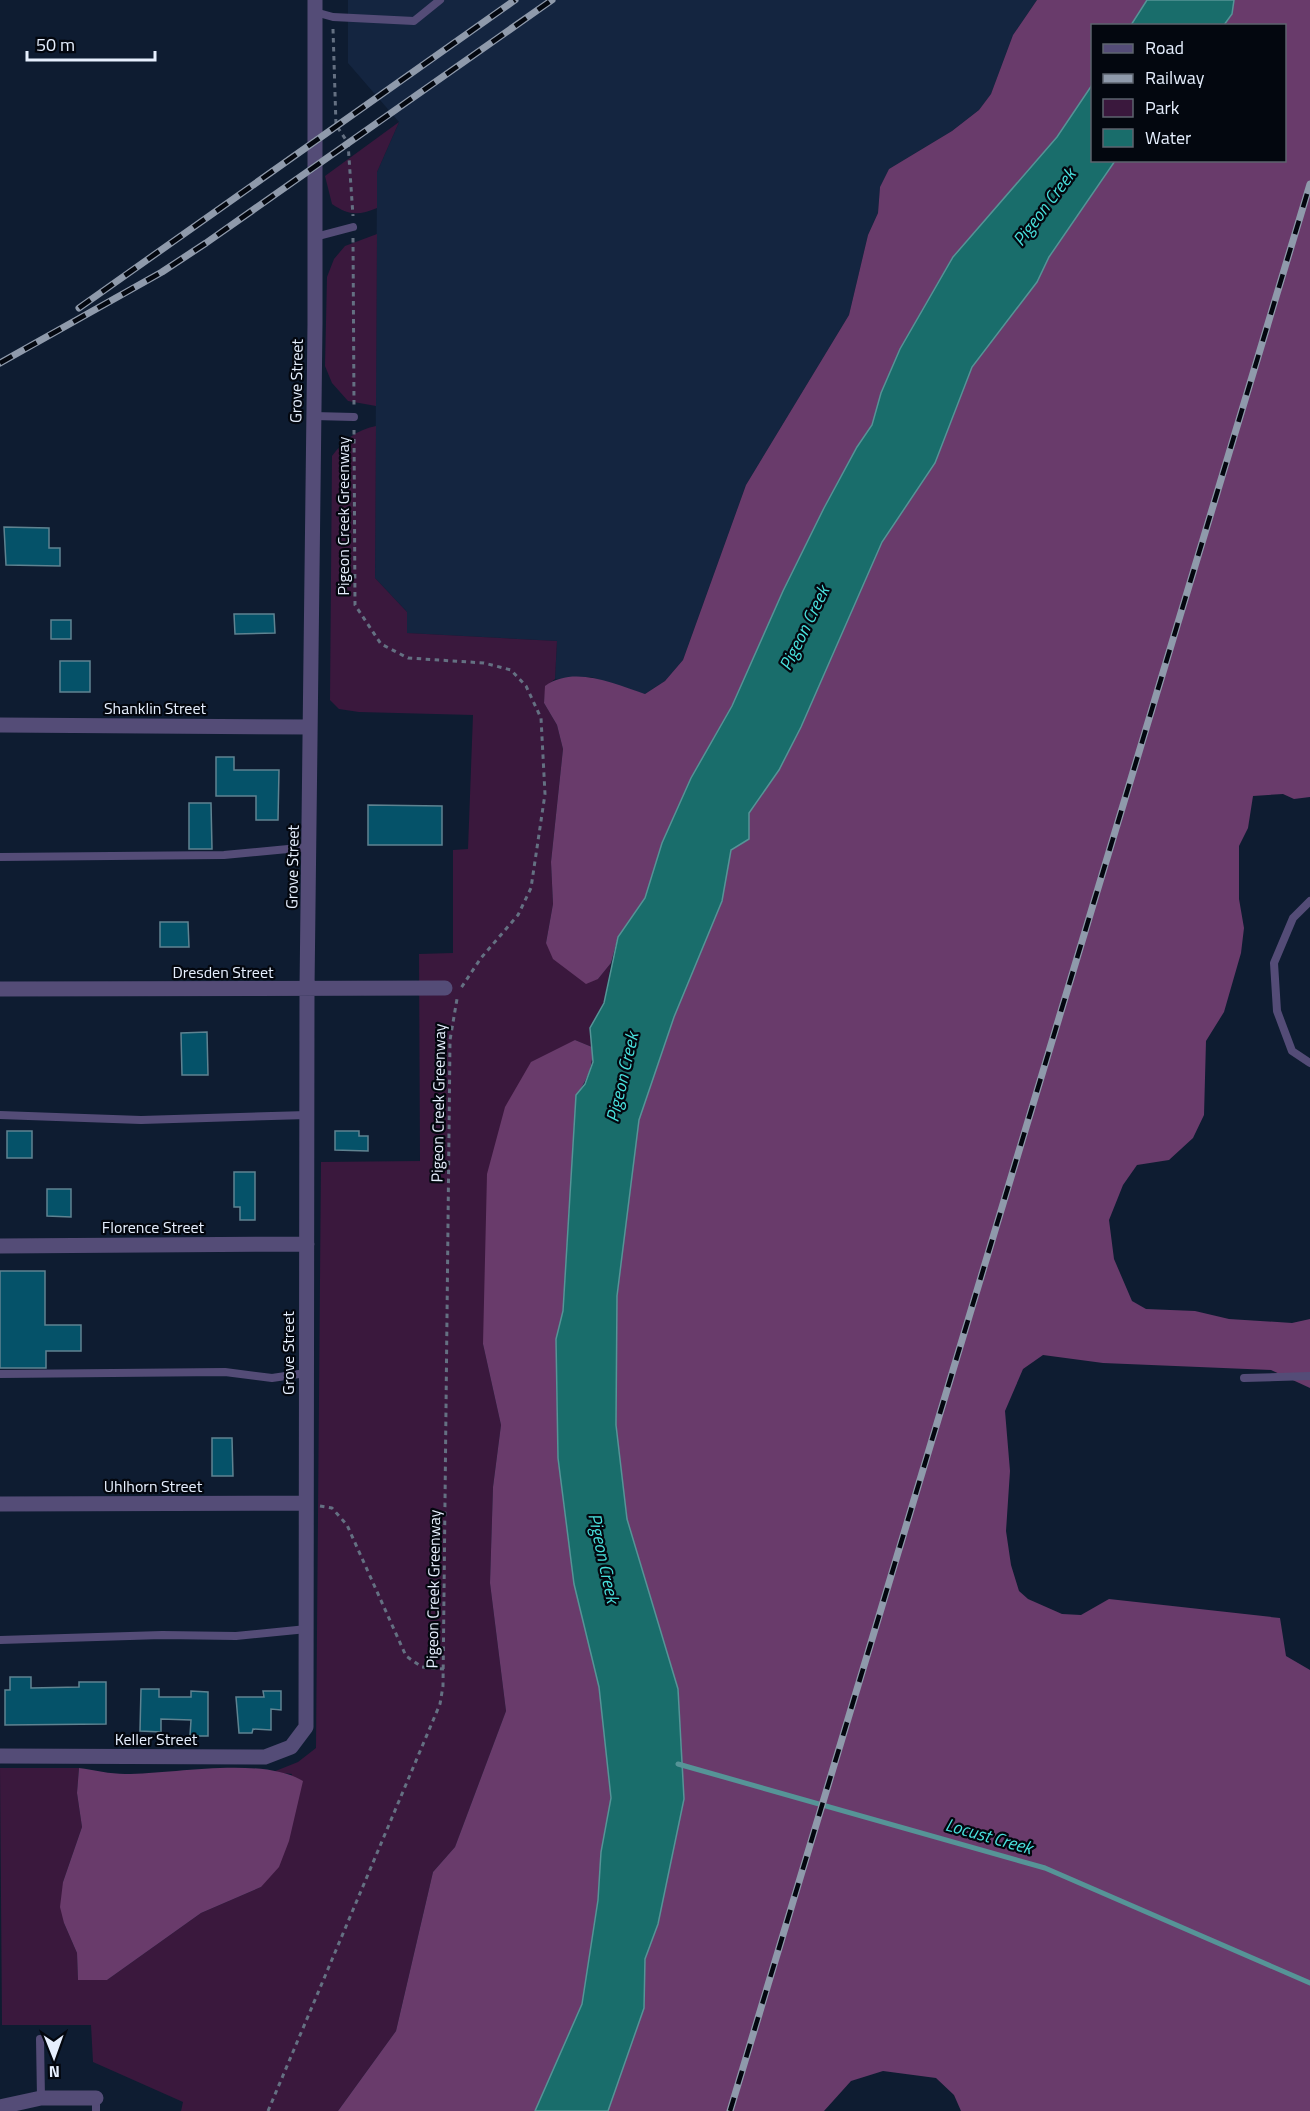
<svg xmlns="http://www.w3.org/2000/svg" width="1310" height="2111" font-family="'Titillium Web',sans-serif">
	<rect width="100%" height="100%" fill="#0e1c31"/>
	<path fill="#142540" d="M348,0H1037L1013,35L991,94L979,110L952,131L889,169L880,187L878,213L868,235L849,315L746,485L683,660L665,681L645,694L591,677L555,679L557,641L406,633L407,612L375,578L377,172L399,122L348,63Z"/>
	<path fill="#3a183d" d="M399,122L377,172V208C358,216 348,215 332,204L325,176Z
		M377,234L376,406L348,401L332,383L325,366L327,277L334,259L345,246Z
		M376,426L375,578L407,612V633L557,641L555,679L546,686L544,703L557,725L563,749L551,862L553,904L546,943L598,979L611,963L604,1003L590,1028L592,1047L575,1040L483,1344L501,1425L493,1487L490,1583L506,1711L455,1847L433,1872L396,2031L338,2111H181L183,2102L93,2062L91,2025H2L0,1768H79L77,1793L82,1827L63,1882L64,1923L77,1953L78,1980H107L201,1913L261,1887L292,1774L273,1772L298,1762L316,1748L321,1162L420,1161L419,954L453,953V850L468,849L473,715L359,712L339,709L330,700L332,456C344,440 356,430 376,426Z"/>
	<path fill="#693b6b" d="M1037,0H1147L1131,25L1092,26V85L1057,137L952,258L900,349L881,393L872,425L857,447L824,508L783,591L732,706L691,778L662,843L645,898L618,937L611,963L598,979L586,984L553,959L546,943L553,904L551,862L563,749L557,725L544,703L545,686C574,665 615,684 645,694L665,681L683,660L746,485L849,315L868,235L878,213L880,187L889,169L952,131L979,110L991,94L1013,35Z
		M1234,0H1310V797L1294,799L1283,794L1253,796L1248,828L1239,846V899L1244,928L1241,953L1224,1012L1206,1041L1204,1115L1193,1138L1169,1160L1137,1165L1123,1185L1109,1220L1114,1259L1132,1301L1146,1309L1195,1311L1229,1319L1292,1323L1310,1319V1388L1271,1370L1103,1363L1043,1355L1023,1369L1005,1411L1010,1471L1006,1531L1011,1565L1019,1591L1028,1599L1062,1614L1081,1615L1109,1599L1280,1618L1286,1656L1310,1670V2111H961L954,2095L936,2078L883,2071L851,2081L824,2111H608L644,2008L645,1959L658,1924L684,1799L678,1689L627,1519L616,1425L617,1296L639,1120L674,1017L722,901L731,850L749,839V813L779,770L801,727L882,542L935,463L972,367L1037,282L1049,257L1115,161L1284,160V26L1224,25L1232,14Z
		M575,1040L592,1047C594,1066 587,1080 576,1096L563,1311L556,1339L558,1458L574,1584L599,1687L611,1798L601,1852L598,1900L582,2004L535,2111H338L396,2031L433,1872L455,1847L506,1711L490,1583L493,1487L501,1425L483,1344L487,1174L505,1107L531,1062Z
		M79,1768C94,1770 110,1774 125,1774C174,1774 261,1756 303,1781L289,1841L279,1867L261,1887L201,1913L107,1980H78L77,1953L64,1923L60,1907L63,1882L82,1827L77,1793Z"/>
	<path fill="#196d6b" stroke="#569497" stroke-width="1.5" d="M1147,0H1234L1232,14L1224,25H1131Z
		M1092,85V160L1115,161L1049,257L1037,282L972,367L935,463L882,542L801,727L779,770L749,813V839L731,850L722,901L674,1017L639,1120L617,1296L616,1425L627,1519L678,1689L684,1799L658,1924L645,1959L644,2008L608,2111H535L582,2004L598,1900L601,1852L611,1798L599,1687L574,1584L558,1458L556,1339L563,1311L576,1095L585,1084L593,1062L590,1028L604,1003L618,937L645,898L662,843L691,778L732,706L783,591L824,508L857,447L872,425L881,393L900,349L953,257L1057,137Z"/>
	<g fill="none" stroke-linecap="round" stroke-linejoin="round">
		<path stroke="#569497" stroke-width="5" d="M678,1764L1045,1868L1310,1983"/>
	</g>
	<path fill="#055269" stroke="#5f8391" stroke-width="1.5" d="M4,527L49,528V548H60V566L6,565Z
		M234,614H274L275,633L235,634Z
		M51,620H71V639H51Z
		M60,661H90V692H60Z
		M216,757H234V770H279L278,820H256V796H216Z
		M189,803H211L212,849H189Z
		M368,805L442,806V845H368Z
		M160,922H188L189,947H160Z
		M207,1032L208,1075H182L181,1033Z
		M7,1131H32V1158H7Z
		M335,1131H359V1136H368V1151L335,1150Z
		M234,1172H255V1220H240V1207H234Z
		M47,1189H71V1217L47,1216Z
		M0,1271H45V1325H81V1351H46V1368H0Z
		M212,1438H232L233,1476H212Z
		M10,1677H31V1688L79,1687V1682H106V1724L5,1725V1690H10Z
		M141,1689H159V1697H191V1691L208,1692V1736H190L191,1720L161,1719V1732L140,1731Z
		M263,1691H281V1710L271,1709V1730L253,1729L252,1733H239L236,1697H264Z"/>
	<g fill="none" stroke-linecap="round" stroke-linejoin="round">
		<path stroke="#647082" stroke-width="3" stroke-dasharray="4.5 4.5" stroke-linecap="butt" d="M333,29L336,125L348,143L353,216
			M353,238L354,405
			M354,430L355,605L381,644L408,658L484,663L511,670L526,686L541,718L545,794L531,888L518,915L481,958L461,988
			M320,1506L332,1508L347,1525L406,1656L422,1667L444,1669
			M268,2111L440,1704L443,1686L450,1040L457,999"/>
		<path stroke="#544c77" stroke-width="8" d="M315,12L333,17L414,21L440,0
			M315,237L353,227
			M314,416L354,417
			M0,857L224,855L309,847
			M1310,901L1293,918L1274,963L1277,1011L1292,1051L1310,1063
			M0,1115L141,1120L307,1115
			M0,1374L225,1372L272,1378L306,1373
			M1244,1378L1310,1376
			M0,1640L162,1635L236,1636L307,1629
			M40,2039L41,2098
			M96,2111V2098"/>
		<path stroke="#544c77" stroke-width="15" d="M0,725L310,727
			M0,989L445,988
			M0,1246L307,1244
			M0,1504L305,1503
			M0,1756L265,1757L291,1747L306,1727L307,989L315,324V0
			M0,2107L41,2098H96"/>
		<defs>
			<path id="rail" d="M79,308L515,0
				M0,363L162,272L206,243L552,0
				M730,2111L1310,184"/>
		</defs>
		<use href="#rail" stroke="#8f9aab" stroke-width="7"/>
		<use href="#rail" stroke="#03070f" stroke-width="4.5" stroke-dasharray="14" stroke-linecap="butt"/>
	</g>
	<g text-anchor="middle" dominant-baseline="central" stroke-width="4.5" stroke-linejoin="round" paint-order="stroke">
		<g font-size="16" fill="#e6effe" stroke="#03070f">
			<text transform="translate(296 381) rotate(-89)">Grove Street</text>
			<text transform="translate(343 516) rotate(-90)">Pigeon Creek Greenway</text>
			<text x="155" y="708">Shanklin Street</text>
			<text transform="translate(292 867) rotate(-89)">Grove Street</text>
			<text x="223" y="972">Dresden Street</text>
			<text transform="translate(438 1103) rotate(-89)">Pigeon Creek Greenway</text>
			<text x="153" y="1227">Florence Street</text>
			<text transform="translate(288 1353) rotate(-90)">Grove Street</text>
			<text x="153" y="1486">Uhlhorn Street</text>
			<text transform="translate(433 1589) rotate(-89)">Pigeon Creek Greenway</text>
			<text x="156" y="1739">Keller Street</text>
		</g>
		<g font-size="18" font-style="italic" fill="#49e1dd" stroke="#03070f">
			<text transform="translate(1044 207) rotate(-53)">Pigeon Creek</text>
			<text transform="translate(804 628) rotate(-64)">Pigeon Creek</text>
			<text transform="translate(622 1077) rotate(-77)">Pigeon Creek</text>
			<text transform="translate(604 1558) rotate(78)">Pigeon Creek</text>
			<text transform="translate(989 1836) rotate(16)">Locust Creek</text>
		</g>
	</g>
	<rect x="1091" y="24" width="195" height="138" fill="#03070f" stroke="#5e646f" stroke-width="1.5"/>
	<rect x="1103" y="44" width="30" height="9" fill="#544c77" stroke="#5e646f" stroke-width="1.5"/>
	<text x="1145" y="54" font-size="18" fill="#e6effe">Road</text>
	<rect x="1103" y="74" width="30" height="9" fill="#8f9aab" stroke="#5e646f" stroke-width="1.5"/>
	<text x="1145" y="84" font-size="18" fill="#e6effe">Railway</text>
	<rect x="1103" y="99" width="30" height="18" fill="#3a183d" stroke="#5e646f" stroke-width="1.5"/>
	<text x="1145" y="114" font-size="18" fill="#e6effe">Park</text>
	<rect x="1103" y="129" width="30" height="18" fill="#196d6b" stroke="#5e646f" stroke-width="1.5"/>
	<text x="1145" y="144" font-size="18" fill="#e6effe">Water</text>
	<g transform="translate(54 2057) rotate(179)" stroke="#03070f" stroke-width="4.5" paint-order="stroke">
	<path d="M0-4.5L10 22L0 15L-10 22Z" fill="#e6effe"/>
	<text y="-9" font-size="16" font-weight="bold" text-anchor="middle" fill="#e6effe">N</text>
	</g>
	<path d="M27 51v9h128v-9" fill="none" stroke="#e6effe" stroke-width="3"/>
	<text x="36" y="51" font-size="18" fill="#e6effe" stroke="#03070f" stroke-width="4.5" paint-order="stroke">50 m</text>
</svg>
